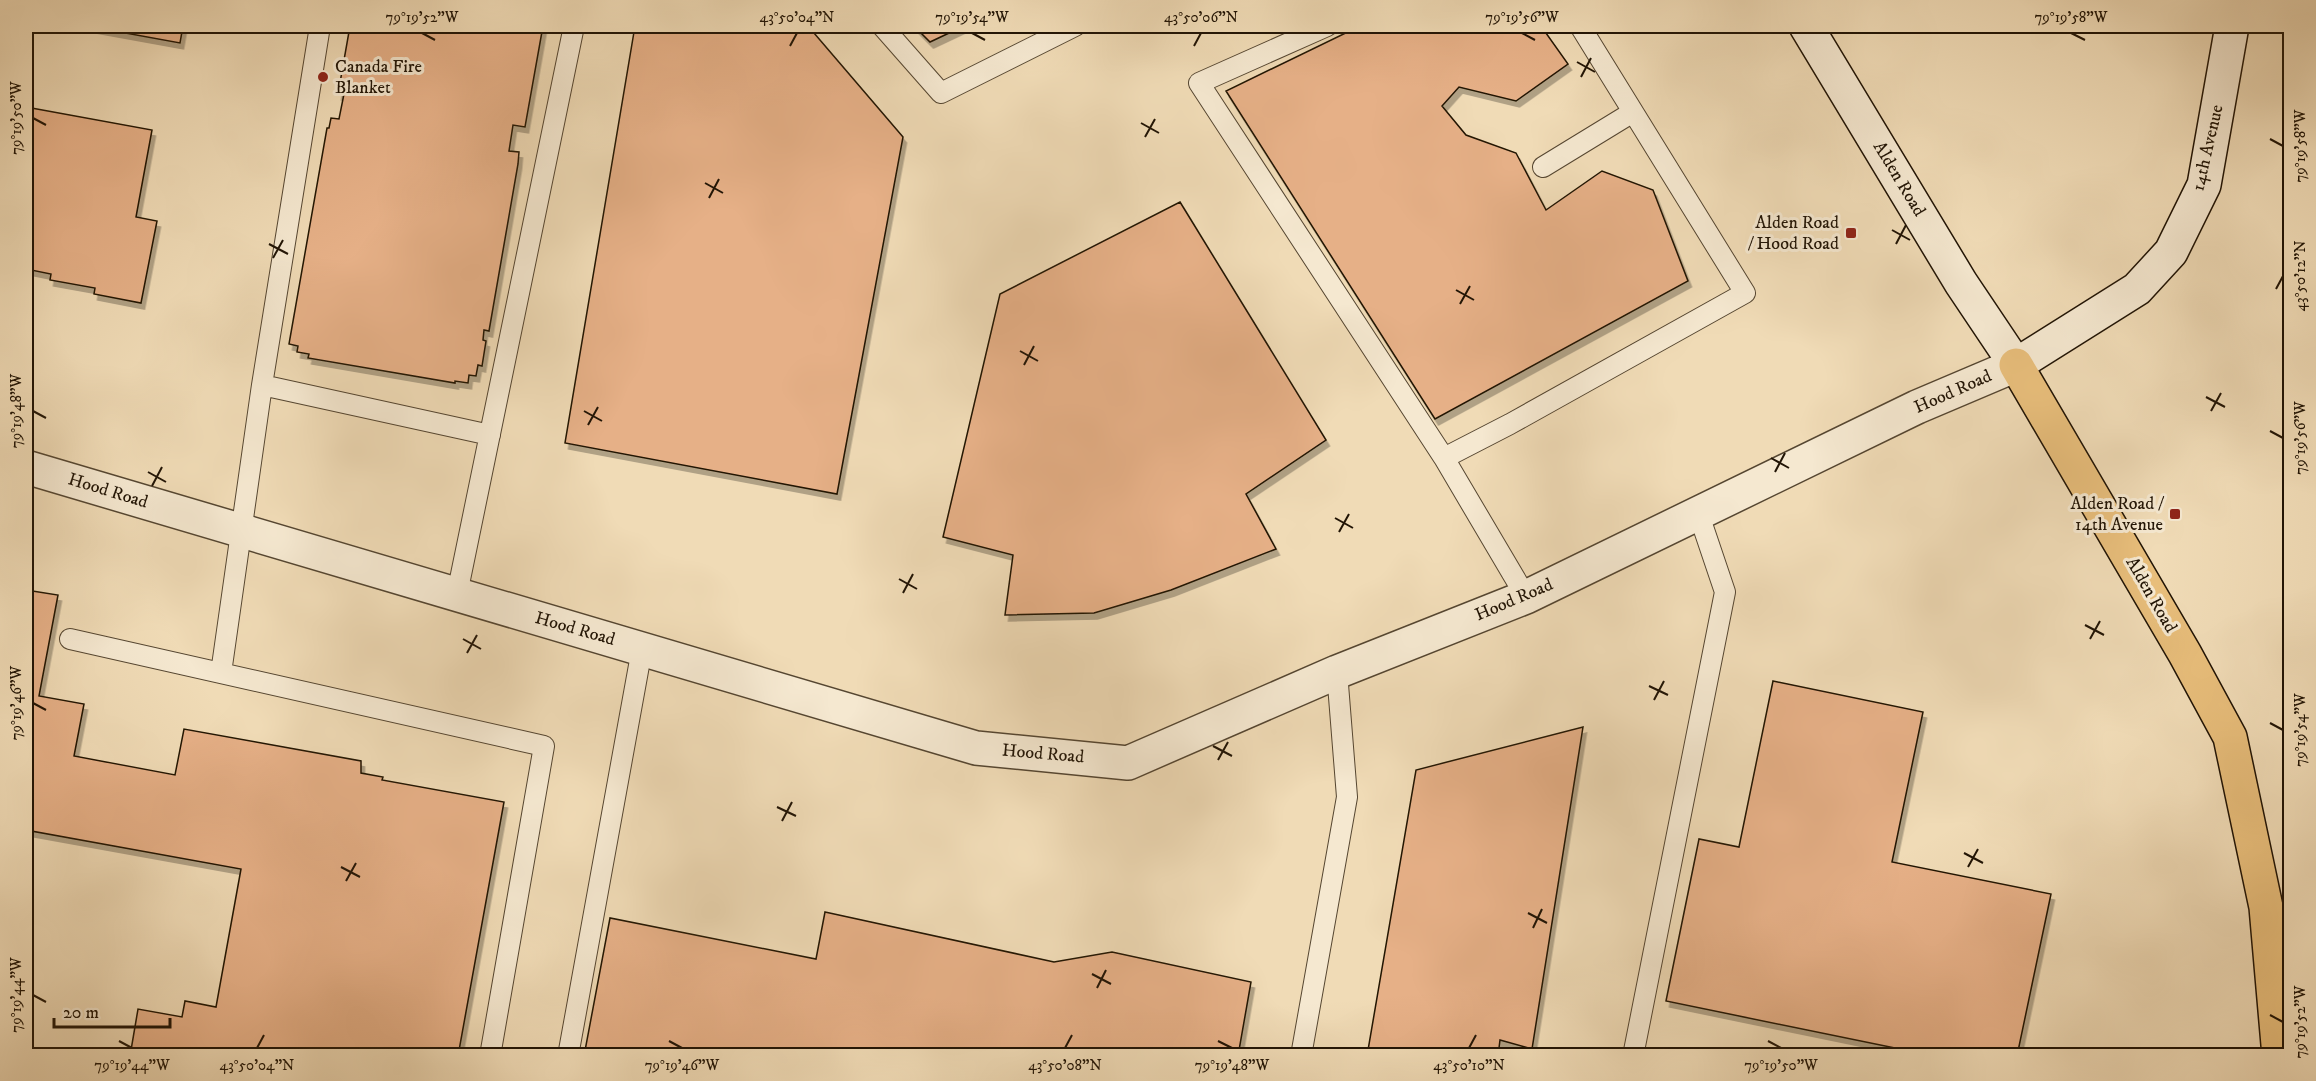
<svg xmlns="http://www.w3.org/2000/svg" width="2316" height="1081" font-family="'IM FELL DW Pica',serif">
	<defs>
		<filter id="shadow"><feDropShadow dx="3.5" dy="6" stdDeviation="0" flood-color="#0004"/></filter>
	</defs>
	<rect width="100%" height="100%" fill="#f0dbb6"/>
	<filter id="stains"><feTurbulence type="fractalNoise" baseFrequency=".00333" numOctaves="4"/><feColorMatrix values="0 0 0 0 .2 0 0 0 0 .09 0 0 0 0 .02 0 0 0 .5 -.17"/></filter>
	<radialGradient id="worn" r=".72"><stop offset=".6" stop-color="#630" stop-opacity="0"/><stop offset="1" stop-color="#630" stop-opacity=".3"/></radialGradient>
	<path fill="#e6b087" stroke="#211405" stroke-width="1.5" filter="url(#shadow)" d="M87,26H183L180,43Z
		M350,26H543L525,127L513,125L509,151L519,152L518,164L489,331L484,330L483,340L486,341L482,366L478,365L476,376L469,375L468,383L455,381V383L308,358L309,354L297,352L298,346L289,344L327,128H329L331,118L339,119L344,94H338Z
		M635,26H808L903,137L837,494L565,443Z
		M914,26H964L930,42Z
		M1360,26H1541L1568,64L1516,101L1459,87L1442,106L1466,135L1516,153L1546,210L1602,171L1653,190L1688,281L1435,419L1226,91Z
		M26,107L152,130L136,217L157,221L141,303L94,294L95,288L50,280L51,274L26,269Z
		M1180,202L1326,440L1246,494L1276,549L1171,590L1094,613L1005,615L1013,555L943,537L1000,294Z
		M26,590L58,595L39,696L84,704L74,756L175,775L184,729L361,761V773L383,777L382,780L504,802L458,1056H130L138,1009L182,1017L185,1001L216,1007L241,869L26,830Z
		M1773,681L1923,712L1892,862L2051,894L2017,1056H1934L1666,1001L1699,839L1739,847Z
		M1583,727L1532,1049L1500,1040L1498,1056H1367L1416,770Z
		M825,912L1054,962L1112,952L1251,982L1238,1056H584L610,918L816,959Z"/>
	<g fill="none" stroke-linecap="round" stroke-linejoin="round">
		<defs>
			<path id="lane" d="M320,26L262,385L490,435
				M882,26L941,93L1075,26
				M1327,26L1199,83L1444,458L1526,597
				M1543,167L1633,112
				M1444,458L1510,424L1745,293L1580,26
				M457,594L574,26
				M70,639L544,746L490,1056
				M221,673L262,385
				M568,1056L642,649
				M1301,1056L1347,797L1337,672
				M1633,1056L1725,592L1698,512"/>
			<path id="street" d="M26,467L976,748L1128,763L1337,672L1526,597L1917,407L2016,365"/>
			<path id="secondary" d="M1806,26L1961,283L2016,365L2137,289L2171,252L2204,185L2232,26"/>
			<path id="primary" d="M2016,365L2185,654L2230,737L2266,907L2279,1056"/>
		</defs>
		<use href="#lane" stroke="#554631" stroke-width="22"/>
		<use href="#street" stroke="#554631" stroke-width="36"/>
		<use href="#secondary" stroke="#211405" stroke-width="36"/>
		<use href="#primary" stroke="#211405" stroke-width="36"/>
		<use href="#lane" stroke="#f5e8d0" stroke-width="20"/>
		<use href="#street" stroke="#f5e8d0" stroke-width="33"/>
		<use href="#secondary" stroke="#f5e8d0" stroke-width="33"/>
		<use href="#primary" stroke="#e8be7b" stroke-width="33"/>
	</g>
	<path fill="none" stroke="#211405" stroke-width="2" d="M422,33L435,40M972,33L985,40M1522,33L1535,40M2071,33L2085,40M790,46L797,33M1194,46L1201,33M1577,62L1595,72M1581,77L1591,58M33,118L46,125M1141,123L1159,133M1145,137L1155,119M2270,139L2283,146M705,183L723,193M709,198L719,179M1892,230L1910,240M269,244L288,254M1896,244L1906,225M273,258L283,240M2276,289L2283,276M1456,290L1474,300M1460,304L1470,286M1020,351L1038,361M1024,365L1034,346M2206,397L2225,407M33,411L46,418M584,411L602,421M2211,411L2221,393M588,425L598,407M2270,431L2283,438M1771,458L1789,468M148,472L166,482M1775,472L1785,453M152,486L162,467M1335,518L1353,528M1339,532L1349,514M899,579L917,589M903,593L913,574M2085,625L2104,635M463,639L481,649M2090,639L2100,621M467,653L477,635M1649,686L1668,695M1654,700L1664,681M33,703L46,710M2270,723L2283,730M1213,746L1232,756M1218,760L1228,742M777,807L796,816M782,821L792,802M1964,853L1983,863M341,867L360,877M1968,867L1978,849M346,881L356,863M1528,913L1547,923M1533,928L1542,909M1092,974L1111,984M1097,988L1106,970M33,995L46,1002M2270,1015L2283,1022M119,1041L132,1048M669,1041L682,1048M1218,1041L1232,1048M1768,1041L1781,1048M257,1048L264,1035M1065,1048L1072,1035M1469,1048L1476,1035"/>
	<g fill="#8f2418" stroke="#f5e8d0" stroke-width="2">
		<circle cx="323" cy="77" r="6"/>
		<rect x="1845" y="227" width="12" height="12" rx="3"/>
		<rect x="2169" y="508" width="12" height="12" rx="3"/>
	</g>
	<g text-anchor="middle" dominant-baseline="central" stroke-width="6" stroke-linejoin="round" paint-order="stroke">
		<g font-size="18" fill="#211405" stroke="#f5e8d0" text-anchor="end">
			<text x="335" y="67" text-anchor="start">Canada Fire<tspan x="335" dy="21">Blanket</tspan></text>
			<text x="1839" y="223">Alden Road<tspan x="1839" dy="21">/ Hood Road</tspan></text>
			<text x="2163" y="504">Alden Road /<tspan x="2163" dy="21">14th Avenue</tspan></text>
		</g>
		<g font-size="18" fill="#211405" stroke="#f5e8d0">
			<text transform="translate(2208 148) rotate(-77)">14th Avenue</text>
			<text transform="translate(1899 179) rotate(59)">Alden Road</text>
			<text transform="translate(1953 392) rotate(-24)">Hood Road</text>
			<text transform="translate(108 491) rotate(17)">Hood Road</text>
			<text transform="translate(2151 595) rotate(60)">Alden Road</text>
			<text transform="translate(1514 600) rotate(-23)">Hood Road</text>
			<text transform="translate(575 629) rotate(16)">Hood Road</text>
			<text transform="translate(1043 754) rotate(5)">Hood Road</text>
		</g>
	</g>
	<rect width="2316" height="1081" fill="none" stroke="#f0dbb6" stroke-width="66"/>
	<path d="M54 1018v9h116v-9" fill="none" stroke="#211405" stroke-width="3"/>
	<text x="63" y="1018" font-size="18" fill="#211405" stroke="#f5e8d0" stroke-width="4.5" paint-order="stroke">20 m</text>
	<rect x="33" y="33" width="2250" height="1015" fill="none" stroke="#211405" stroke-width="2"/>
	<g font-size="15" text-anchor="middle" fill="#211405">
		<text x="422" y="22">79°19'52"W</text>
		<text x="797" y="22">43°50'04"N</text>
		<text x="972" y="22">79°19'54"W</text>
		<text x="1201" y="22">43°50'06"N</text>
		<text x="1522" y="22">79°19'56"W</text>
		<text x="2071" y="22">79°19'58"W</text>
		<text transform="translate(16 118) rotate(-90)" y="5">79°19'50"W</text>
		<text transform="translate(2300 146) rotate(-90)" y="5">79°19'58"W</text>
		<text transform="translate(2300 276) rotate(-90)" y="5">43°50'12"N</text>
		<text transform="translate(16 411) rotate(-90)" y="5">79°19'48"W</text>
		<text transform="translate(2300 438) rotate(-90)" y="5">79°19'56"W</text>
		<text transform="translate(16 703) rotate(-90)" y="5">79°19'46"W</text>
		<text transform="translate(2300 730) rotate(-90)" y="5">79°19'54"W</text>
		<text transform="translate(16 995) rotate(-90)" y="5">79°19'44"W</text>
		<text transform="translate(2300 1022) rotate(-90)" y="5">79°19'52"W</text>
		<text x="132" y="1070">79°19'44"W</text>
		<text x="257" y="1070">43°50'04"N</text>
		<text x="682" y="1070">79°19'46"W</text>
		<text x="1065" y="1070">43°50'08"N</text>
		<text x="1232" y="1070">79°19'48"W</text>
		<text x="1469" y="1070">43°50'10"N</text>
		<text x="1781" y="1070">79°19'50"W</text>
	</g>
	<rect width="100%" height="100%" filter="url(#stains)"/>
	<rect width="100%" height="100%" fill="url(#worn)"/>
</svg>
